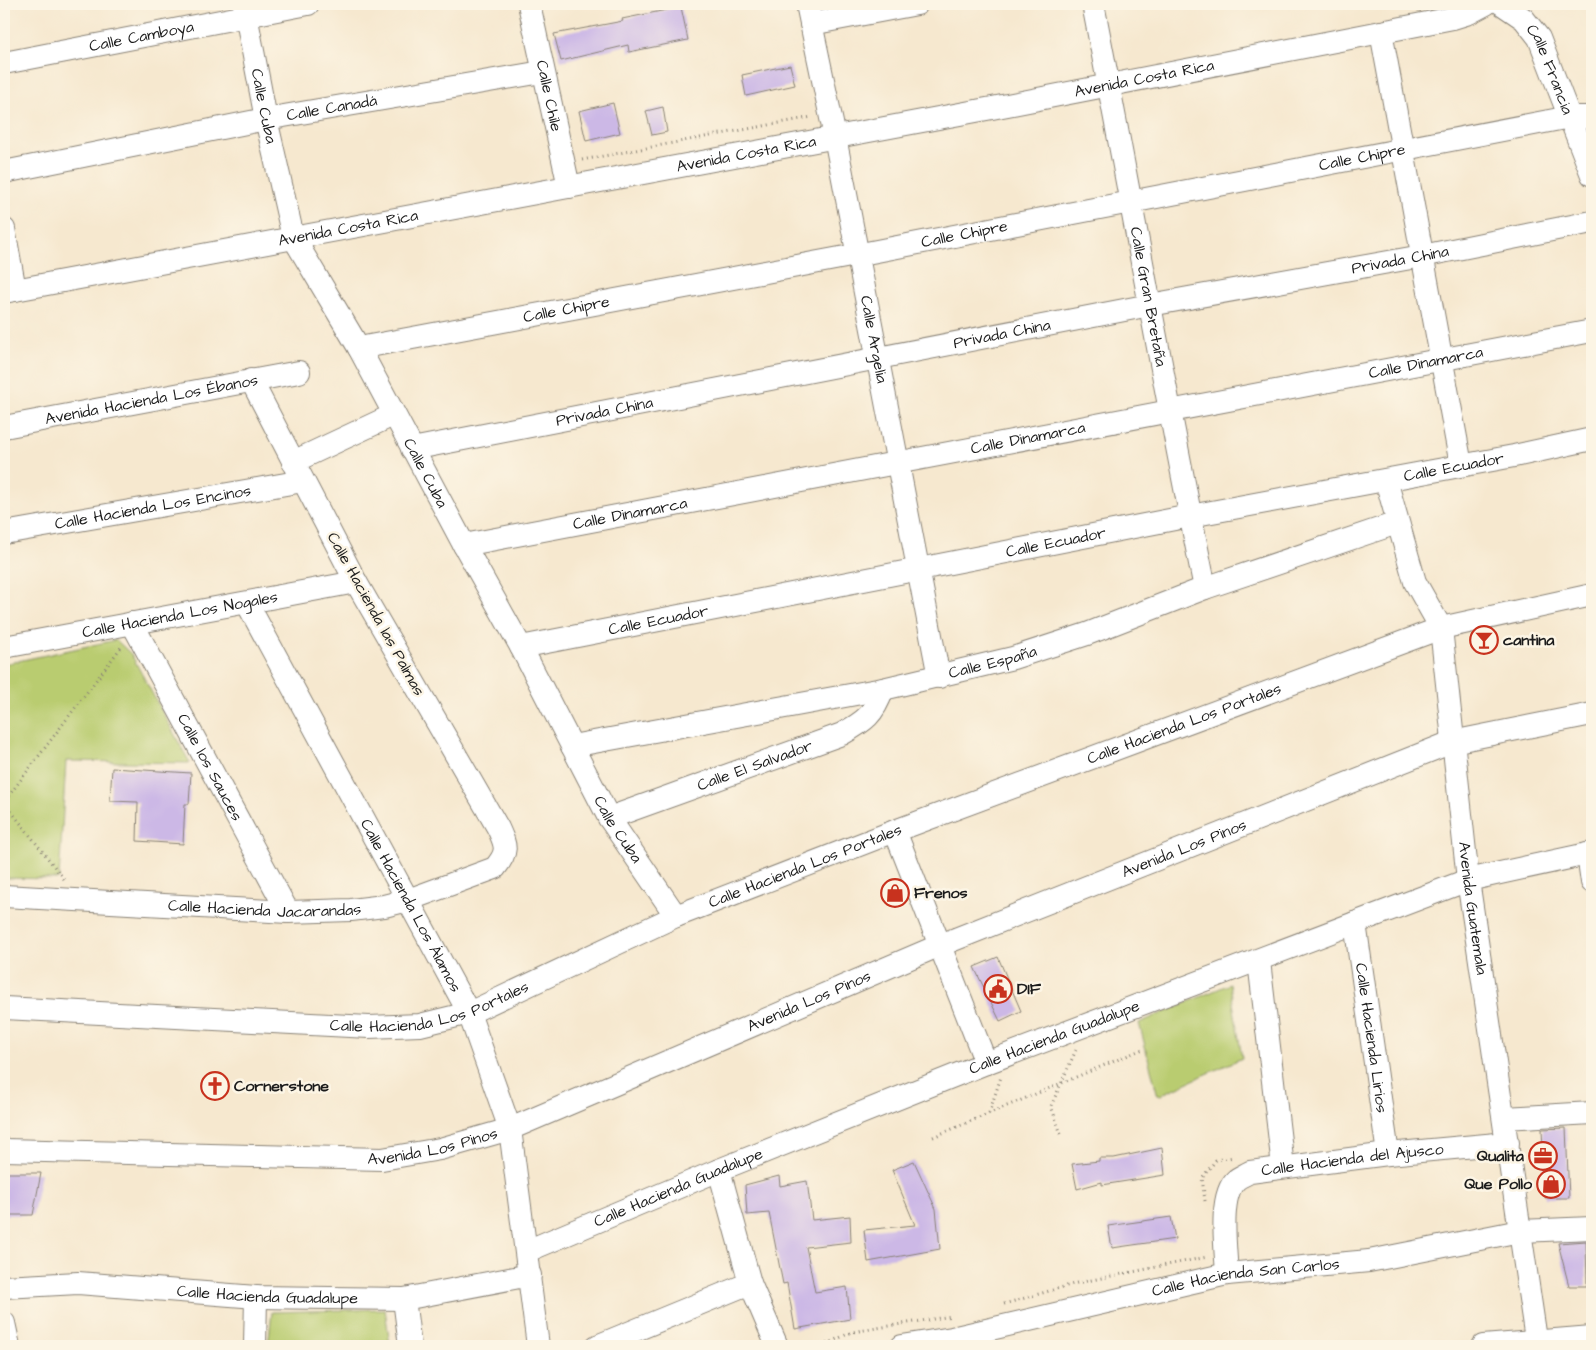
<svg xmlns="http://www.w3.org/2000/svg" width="1596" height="1350" font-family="'Architects Daughter',sans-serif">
	<rect width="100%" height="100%" fill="#fcf5e5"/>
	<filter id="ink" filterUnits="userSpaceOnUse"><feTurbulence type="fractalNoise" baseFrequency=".02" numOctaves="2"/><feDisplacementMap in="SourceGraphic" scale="10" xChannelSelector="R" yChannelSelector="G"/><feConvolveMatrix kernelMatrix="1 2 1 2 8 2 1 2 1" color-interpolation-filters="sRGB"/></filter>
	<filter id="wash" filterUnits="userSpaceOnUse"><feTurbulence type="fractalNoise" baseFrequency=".0096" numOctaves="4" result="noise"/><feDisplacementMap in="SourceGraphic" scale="20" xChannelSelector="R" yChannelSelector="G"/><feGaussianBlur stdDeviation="1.12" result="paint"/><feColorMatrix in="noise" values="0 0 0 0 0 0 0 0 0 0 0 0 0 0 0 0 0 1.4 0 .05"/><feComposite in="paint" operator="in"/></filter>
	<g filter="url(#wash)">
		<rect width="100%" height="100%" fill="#f6e8cf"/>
		<path fill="#b9cc70" stroke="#6a7446" d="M116,640L131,654L190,763L66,761L59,879L4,878V664Z
			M1230,984L1242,1058L1158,1096L1139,1023Z
			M385,1309L390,1346H268L272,1312Z"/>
		<g id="blocks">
			<path fill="#ccb8e6" d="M681,7L688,40L629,52L628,45L561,61L554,34L623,21L622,19Z
				M790,65L795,85L746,96L742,75Z
				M613,103L620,133L586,141L579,111Z
				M663,107L667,132L652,135L646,111Z
				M112,768L191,773L189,804H185L183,844L137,841L138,802L110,801Z
				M998,957L1021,1011L1000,1021L974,967Z
				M1566,1128L1569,1198H1545L1542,1129Z
				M1162,1148L1165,1175L1102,1185V1182L1077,1189L1072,1164L1099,1161V1158H1114Z
				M914,1161L936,1209L940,1249L868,1262L864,1230L915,1225L892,1170Z
				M4,1173H41L33,1215H4Z
				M779,1176L780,1186L807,1181L812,1220L850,1216L851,1242L806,1247L815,1292L847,1287L850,1319L795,1329L787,1283L783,1284L769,1213L747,1215L745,1185Z
				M1171,1217L1175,1239L1112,1248L1108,1226Z
				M1586,1241L1587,1286H1569L1558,1243Z"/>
		</g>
	</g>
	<g filter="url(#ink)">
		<use href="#blocks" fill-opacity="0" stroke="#898276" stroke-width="1"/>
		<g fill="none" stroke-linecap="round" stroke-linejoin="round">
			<defs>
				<g id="minor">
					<path id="s1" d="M244,4L266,119L293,237L359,348L464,545L521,647L609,818L676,916"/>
					<path id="s2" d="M529,4L569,187"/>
					<path id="s3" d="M807,4L835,137L939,677"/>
					<path id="s4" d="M1093,4C1131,198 1165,394 1205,588"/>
					<path id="s5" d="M1502,4L1524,19L1539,38L1592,175"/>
					<path d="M811,24L917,4"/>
					<path d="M1381,32L1461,465"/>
					<path id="s6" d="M4,63L308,4"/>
					<path id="s7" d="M4,172L266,119L542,72"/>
					<path d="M4,229L15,290"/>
					<path id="s8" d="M4,292L992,108L1453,18L1469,13L1486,4"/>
					<path id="s9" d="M359,348L856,255L1570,117H1592"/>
					<path id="s10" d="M4,427L299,372"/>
					<path id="s11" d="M412,449L1150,305L1422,256L1592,222"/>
					<path d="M293,462L393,415"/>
					<path id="s12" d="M1386,480L1415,582L1441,628L1468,880L1537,1346"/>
					<path id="s13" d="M4,533L303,481"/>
					<path id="s14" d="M464,545L1592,331"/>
					<path id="s15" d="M247,603L469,1013L510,1129L538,1346"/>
					<path id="s16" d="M132,623L288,912"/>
					<path id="s17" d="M4,647L356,582"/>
					<path id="s18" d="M521,647L1190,516L1514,456L1592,439"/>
					<path id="s19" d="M572,746L883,689L1013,658L1087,634L1205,588L1397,523"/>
					<path id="s20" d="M609,818L842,734C865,721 874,715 883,689"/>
					<path d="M895,831L986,1063"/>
					<path d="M1588,854L1592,882"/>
					<path id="s21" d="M4,896L288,912L351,910L384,906L408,900L495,868C509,851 506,846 498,828L356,582L251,380"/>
					<path id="s22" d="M1355,923L1388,1154"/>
					<path d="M1259,961L1283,1167"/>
					<path id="s23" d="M4,1008L369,1027L420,1025L469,1013L676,916L895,831L1441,628L1592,595"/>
					<path d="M1504,1118L1592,1113"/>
					<path id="s24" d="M4,1150L382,1159L440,1149L510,1129L938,946L1452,742L1592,714"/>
					<path d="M719,1170L750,1283L777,1346"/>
					<path id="s25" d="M527,1251L719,1170L986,1063L1468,880L1592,853"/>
					<path id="s26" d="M1227,1274C1226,1251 1218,1196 1236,1180C1239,1177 1245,1175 1250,1172L1388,1154L1508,1143"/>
					<path id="s27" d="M4,1287L78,1283L256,1297L404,1299L530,1275"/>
					<path d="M404,1299L410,1346"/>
					<path d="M4,1323L9,1346"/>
					<path d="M255,1346L256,1297"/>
					<path d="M597,1346L750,1283"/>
					<path id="s28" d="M902,1346L952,1338L1227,1274L1369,1261L1520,1231L1592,1228"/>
					<path d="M1483,1346L1592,1337"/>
				</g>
			</defs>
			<use href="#minor" stroke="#898276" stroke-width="24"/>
			<path stroke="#898276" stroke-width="3" stroke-dasharray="1 4" stroke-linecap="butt" d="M582,160L812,117
				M64,879L4,802L122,646
				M989,1113L1001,1077
				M1061,1134L1051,1106L1076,1050
				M933,1137L1143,1049
				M1205,1201L1202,1178L1216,1160L1234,1157
				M1004,1304L1077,1283L1207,1257
				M822,1346L852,1332L952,1316"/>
			<use href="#minor" stroke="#fff" stroke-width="22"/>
		</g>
	</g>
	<defs>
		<symbol id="bar-ring" viewBox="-11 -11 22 22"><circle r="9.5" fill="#fcf5e5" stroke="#c8321e" stroke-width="1.5"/><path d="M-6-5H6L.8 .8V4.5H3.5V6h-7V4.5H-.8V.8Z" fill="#c8321e"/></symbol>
		<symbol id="shop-ring" viewBox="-11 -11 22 22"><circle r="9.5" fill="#fcf5e5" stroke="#c8321e" stroke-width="1.5"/><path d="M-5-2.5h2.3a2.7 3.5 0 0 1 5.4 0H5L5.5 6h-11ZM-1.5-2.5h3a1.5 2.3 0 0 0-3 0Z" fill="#c8321e"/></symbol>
		<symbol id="civic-ring" viewBox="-11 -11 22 22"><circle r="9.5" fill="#fcf5e5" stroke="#c8321e" stroke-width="1.5"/><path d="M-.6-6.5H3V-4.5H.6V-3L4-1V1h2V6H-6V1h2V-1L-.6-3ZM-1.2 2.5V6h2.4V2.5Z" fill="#c8321e"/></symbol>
		<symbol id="church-ring" viewBox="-11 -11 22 22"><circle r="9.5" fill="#fcf5e5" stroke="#c8321e" stroke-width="1.5"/><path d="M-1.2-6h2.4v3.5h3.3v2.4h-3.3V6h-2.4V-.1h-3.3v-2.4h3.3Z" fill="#c8321e"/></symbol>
		<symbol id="office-ring" viewBox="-11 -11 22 22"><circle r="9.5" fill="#fcf5e5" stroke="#c8321e" stroke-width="1.5"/><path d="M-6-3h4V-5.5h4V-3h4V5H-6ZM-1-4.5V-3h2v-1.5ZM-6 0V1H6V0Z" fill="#c8321e"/></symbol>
	</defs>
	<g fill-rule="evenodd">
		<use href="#bar-ring" x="1468" y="624" width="32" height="32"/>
		<use href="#shop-ring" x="879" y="877" width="32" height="32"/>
		<use href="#civic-ring" x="982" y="973" width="32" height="32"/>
		<use href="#church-ring" x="199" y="1070" width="32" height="32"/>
		<use href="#office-ring" x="1527" y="1140" width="32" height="32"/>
		<use href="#shop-ring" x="1535" y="1168" width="32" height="32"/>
	</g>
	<g text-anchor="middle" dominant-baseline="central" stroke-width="5" stroke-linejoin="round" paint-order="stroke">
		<g font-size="16" fill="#1c1c1c" stroke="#fcf5e5">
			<text stroke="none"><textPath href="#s6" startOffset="140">Calle Camboya</textPath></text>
			<text stroke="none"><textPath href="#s5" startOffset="84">Calle Francia</textPath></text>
			<text stroke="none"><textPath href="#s8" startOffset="1160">Avenida Costa Rica</textPath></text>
			<text stroke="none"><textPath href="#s2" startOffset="94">Calle Chile</textPath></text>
			<text stroke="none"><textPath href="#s1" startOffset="104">Calle Cuba</textPath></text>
			<text stroke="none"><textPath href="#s7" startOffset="334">Calle Canadá</textPath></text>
			<text stroke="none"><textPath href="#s8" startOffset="755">Avenida Costa Rica</textPath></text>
			<text stroke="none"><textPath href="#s9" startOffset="1021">Calle Chipre</textPath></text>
			<text stroke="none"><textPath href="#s8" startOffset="350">Avenida Costa Rica</textPath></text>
			<text stroke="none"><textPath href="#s9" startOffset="616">Calle Chipre</textPath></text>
			<text stroke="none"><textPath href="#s11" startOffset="1006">Privada China</textPath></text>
			<text stroke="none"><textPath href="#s4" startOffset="298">Calle Gran Bretaña</textPath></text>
			<text stroke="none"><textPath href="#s9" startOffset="211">Calle Chipre</textPath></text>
			<text stroke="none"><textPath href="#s11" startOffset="601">Privada China</textPath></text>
			<text stroke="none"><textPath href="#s3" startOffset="342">Calle Argelia</textPath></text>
			<text stroke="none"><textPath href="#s14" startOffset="979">Calle Dinamarca</textPath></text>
			<text stroke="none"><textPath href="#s10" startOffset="150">Avenida Hacienda Los Ébanos</textPath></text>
			<text stroke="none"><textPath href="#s11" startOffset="196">Privada China</textPath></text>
			<text stroke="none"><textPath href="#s14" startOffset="574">Calle Dinamarca</textPath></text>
			<text stroke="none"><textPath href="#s18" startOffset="950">Calle Ecuador</textPath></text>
			<text stroke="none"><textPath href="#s1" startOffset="509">Calle Cuba</textPath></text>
			<text stroke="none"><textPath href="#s13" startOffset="151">Calle Hacienda Los Encinos</textPath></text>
			<text stroke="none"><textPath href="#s14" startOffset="169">Calle Dinamarca</textPath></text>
			<text stroke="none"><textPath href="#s18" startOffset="545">Calle Ecuador</textPath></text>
			<text transform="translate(376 614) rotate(61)">Calle Hacienda las Palmas</text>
			<text stroke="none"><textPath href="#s17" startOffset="179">Calle Hacienda Los Nogales</textPath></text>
			<text stroke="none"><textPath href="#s18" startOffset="140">Calle Ecuador</textPath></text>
			<text stroke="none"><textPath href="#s19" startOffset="429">Calle España</textPath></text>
			<text stroke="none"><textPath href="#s23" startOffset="1239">Calle Hacienda Los Portales</textPath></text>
			<text stroke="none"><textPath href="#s20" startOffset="155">Calle El Salvador</textPath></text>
			<text stroke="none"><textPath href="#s16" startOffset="164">Calle los Sauces</textPath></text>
			<text stroke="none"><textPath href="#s1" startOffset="914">Calle Cuba</textPath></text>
			<text stroke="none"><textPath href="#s24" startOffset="1240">Avenida Los Pinos</textPath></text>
			<text stroke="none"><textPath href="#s23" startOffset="834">Calle Hacienda Los Portales</textPath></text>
			<text stroke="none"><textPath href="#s21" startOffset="261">Calle Hacienda Jacarandas</textPath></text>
			<text stroke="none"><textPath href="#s15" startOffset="344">Calle Hacienda Los Álamos</textPath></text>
			<text stroke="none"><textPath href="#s12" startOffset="441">Avenida Guatemala</textPath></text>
			<text stroke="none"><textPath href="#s24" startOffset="835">Avenida Los Pinos</textPath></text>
			<text stroke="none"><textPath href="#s23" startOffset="429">Calle Hacienda Los Portales</textPath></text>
			<text stroke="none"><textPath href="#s25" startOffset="569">Calle Hacienda Guadalupe</textPath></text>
			<text stroke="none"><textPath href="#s22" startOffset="116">Calle Hacienda Lirios</textPath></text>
			<text stroke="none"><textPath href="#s24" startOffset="430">Avenida Los Pinos</textPath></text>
			<text stroke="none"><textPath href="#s26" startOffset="216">Calle Hacienda del Ajusco</textPath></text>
			<text stroke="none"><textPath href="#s25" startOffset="164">Calle Hacienda Guadalupe</textPath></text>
			<text stroke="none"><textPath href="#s28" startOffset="351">Calle Hacienda San Carlos</textPath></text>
			<text stroke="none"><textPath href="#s27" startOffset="264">Calle Hacienda Guadalupe</textPath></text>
		</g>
		<g font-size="16" font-weight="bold" fill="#1c1c1c" stroke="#fcf5e5" text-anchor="start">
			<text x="1503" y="640">cantina</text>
			<text x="914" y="893">Frenos</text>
			<text x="1017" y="989">DIF</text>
			<text x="234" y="1086">Cornerstone</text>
			<text x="1524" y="1156" text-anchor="end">Qualita</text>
			<text x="1532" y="1184" text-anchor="end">Que Pollo</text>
		</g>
	</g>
	<rect width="1596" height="1350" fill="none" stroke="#fcf5e5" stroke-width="20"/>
</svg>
